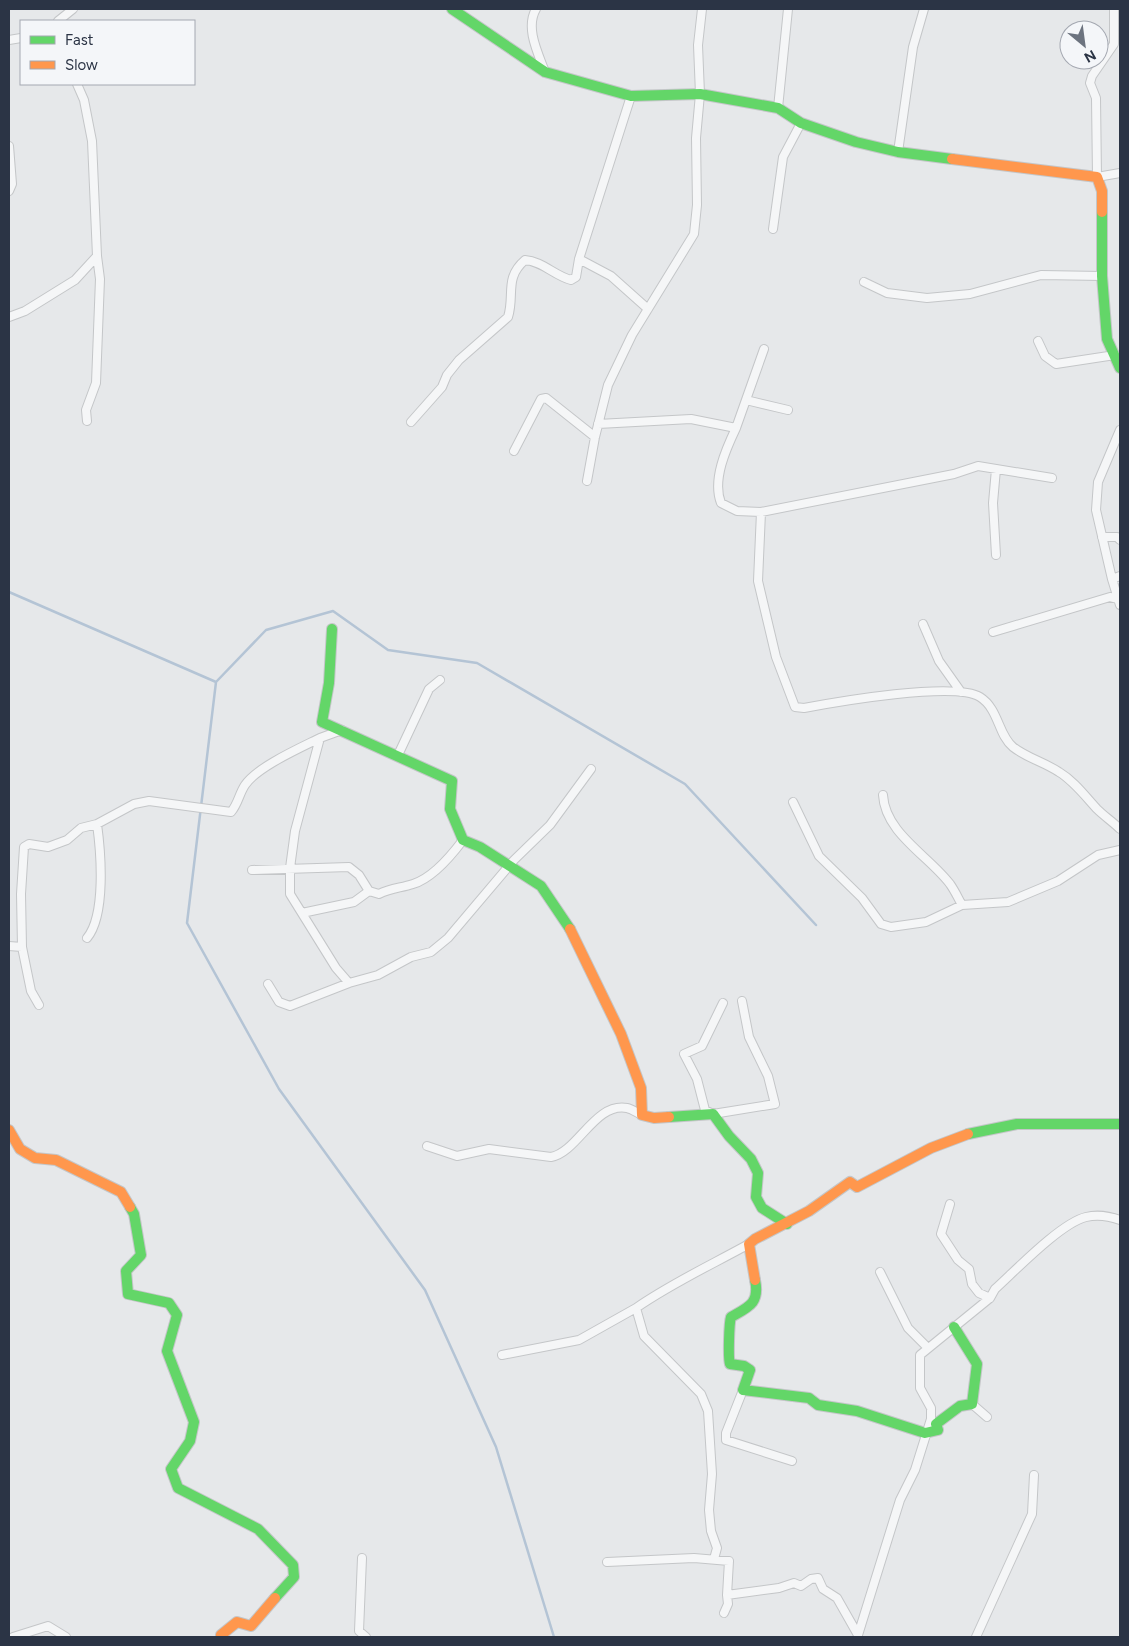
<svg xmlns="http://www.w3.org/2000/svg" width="1129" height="1646" font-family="Figtree,sans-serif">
	<rect width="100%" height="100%" fill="#e6e8ea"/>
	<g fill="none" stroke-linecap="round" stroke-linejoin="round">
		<path stroke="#b4c4d5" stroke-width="2.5" d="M9,592L216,682L266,630L333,611L388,650L477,663L685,784L816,925
			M216,682L187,923L279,1089L425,1290L496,1447L554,1637"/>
		<defs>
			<path id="street" d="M536,9C525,28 538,53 545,72
				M1114,9V44L1092,76L1090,83L1096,98L1097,177L1120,173
				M58,21L73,9
				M9,40L21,38
				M778,108L788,9
				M9,146L12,184L9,191
				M898,152L913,47L924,9
				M773,229L783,157L801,123
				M579,259L611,276L648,309
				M864,282L887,293L927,298L970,294L1041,275L1102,276
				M9,317L25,311L75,280L97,256L92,141L84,100L77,84
				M1038,341L1045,356L1056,364L1115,355
				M746,400L788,410
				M87,421L86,410L96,383L100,279L97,256
				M411,422L442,387L447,375L459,360L508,317C515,295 504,278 525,260C542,261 555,276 571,280L576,277L579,259L631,96
				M598,424L691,419L736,428C726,449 712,480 721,503L737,511L761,512L954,474L978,466L1052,478
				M736,428L764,349
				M514,451L541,399L546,398L595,437
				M587,481L595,437L608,385L632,335L694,234L697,205L696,138L700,94L698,45L702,9
				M761,512L758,581L776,657L795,707L804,708C836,702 955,681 980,697C999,709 998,735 1013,747C1027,758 1044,762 1059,772C1074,781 1085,796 1097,809C1104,816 1113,822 1120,829
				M1102,537H1117L1120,540
				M996,555L993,503L996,469
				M1120,576L1112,579L1120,605
				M1112,579L1096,510L1098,482L1120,430
				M923,624L939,661L961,692
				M993,632L1110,597L1118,599
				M342,730L320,738L295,831L290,868V894L336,968L349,983
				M398,755L429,689L440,680
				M883,795C885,833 929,856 950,884C955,891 958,898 962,905
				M793,802L819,856L862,898L881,924L891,927L926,922L962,905L1008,902L1058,881L1098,855L1120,850
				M252,870L349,867L359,875L369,891L379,894C391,888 401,888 413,884C433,878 451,856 463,840
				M302,913L354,902L369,891
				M87,938C106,915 101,853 97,824
				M9,946L22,947L21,894L24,847L29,844L48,847L67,840L81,828L97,824L134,804L149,801L231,812C238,804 239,794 245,785C257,767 300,748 320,738
				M22,947L31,991L39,1005
				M268,984L279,1002L290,1006L349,983L378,975L411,957L431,952L448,938L514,860L550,825L591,769
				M723,1003L702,1046L684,1054L697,1079L705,1110L713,1114L775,1104L768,1076L749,1037L742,1001
				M427,1146L457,1156L489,1149L551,1157C578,1152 595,1102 627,1108C632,1109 637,1113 642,1115
				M950,1204L941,1234L958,1260L969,1269L972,1284L979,1293L990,1298
				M880,1272L908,1328L928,1348
				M636,1308C672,1283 711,1265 749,1244
				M502,1355L579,1340L636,1308L644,1336L701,1394L708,1411L712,1474L709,1510L711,1531L717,1548L714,1559
				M743,1390L726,1433V1440L792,1461
				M972,1404L987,1417
				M362,1558L359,1631L366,1637
				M607,1562L694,1558L729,1561L727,1595
				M724,1613L728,1604L727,1595L779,1588L794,1583L801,1586L811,1579L818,1578L823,1589L837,1598L858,1635L900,1500L915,1470L931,1419V1408L920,1388V1355L990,1298L995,1289C1016,1270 1061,1223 1086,1217C1098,1214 1109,1216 1120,1220
				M13,1637L48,1626L66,1637
				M976,1637L1032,1514L1034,1475"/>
			<path id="fast" d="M452,9L545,72L631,96L700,94L778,108L801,123L856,142L898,152L952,159
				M1102,212V276L1107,339L1120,368
				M332,629L329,683L322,722L452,781L450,809L463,840L480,847L541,886L570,929
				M669,1117L713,1114L729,1136L751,1159L758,1173L756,1197L762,1208L787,1224
				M968,1134L1017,1124H1120
				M130,1207L134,1214L141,1255L126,1271L128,1294L169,1303L177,1315L167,1351L194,1422L190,1441L171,1469L178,1488L258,1529L293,1565L294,1577L275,1598
				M755,1280C760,1303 749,1307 731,1317C729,1323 728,1359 730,1364L744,1366L750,1370L743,1390L809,1398L818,1405L857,1411L925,1433L938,1430L936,1424L960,1406L972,1404L977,1364L954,1327"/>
			<path id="slow" d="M952,159L1097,177L1102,191V212
				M570,929L621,1034L641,1088L642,1115L654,1118L669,1117
				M9,1130L20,1149L35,1158L56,1160L121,1192L130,1207
				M755,1280L749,1244L755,1239L809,1211L850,1182L857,1187L931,1148L968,1134
				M222,1637L221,1635L237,1622L251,1626L275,1598"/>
		</defs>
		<use href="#street" stroke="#c4c6c8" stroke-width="10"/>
		<use href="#fast" stroke="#c4c6c8" stroke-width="12"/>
		<use href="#slow" stroke="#c4c6c8" stroke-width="12"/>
		<use href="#street" stroke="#f5f6f7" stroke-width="8"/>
		<use href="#fast" stroke="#63d668" stroke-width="10"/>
		<use href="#slow" stroke="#ff974d" stroke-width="10"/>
	</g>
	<rect width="1129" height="1646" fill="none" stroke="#2b3445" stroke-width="20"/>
	<rect x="20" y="20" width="175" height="65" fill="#f4f6f9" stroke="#a4a8b1"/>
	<rect x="30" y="36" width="25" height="8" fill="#63d668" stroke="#a4a8b1"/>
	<text x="65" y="45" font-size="15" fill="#2b3445">Fast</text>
	<rect x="30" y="61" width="25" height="8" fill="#ff974d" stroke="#a4a8b1"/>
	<text x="65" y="70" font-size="15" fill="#2b3445">Slow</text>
	<g transform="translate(1084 45) rotate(151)"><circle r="24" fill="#f4f6f9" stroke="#a4a8b1"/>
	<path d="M0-4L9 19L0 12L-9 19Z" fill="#6c737f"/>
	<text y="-8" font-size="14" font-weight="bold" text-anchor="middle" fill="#2b3445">N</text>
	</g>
</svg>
